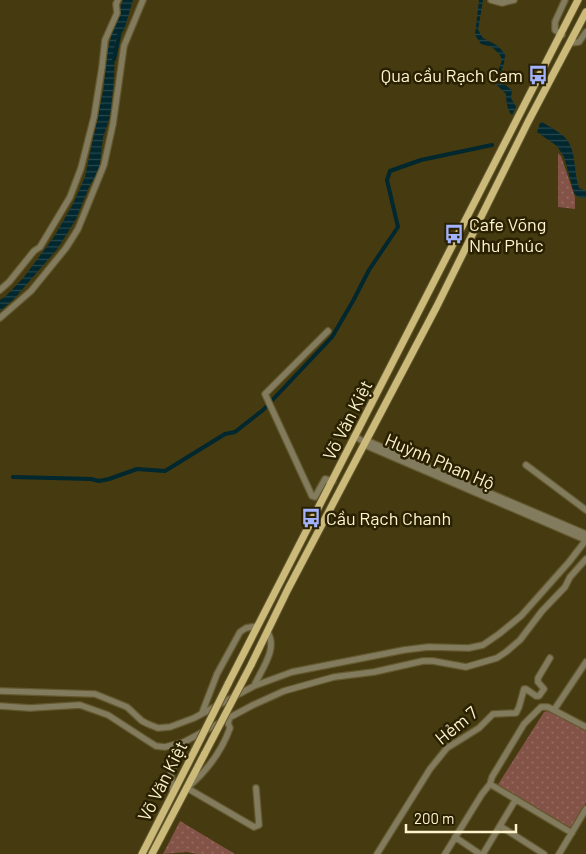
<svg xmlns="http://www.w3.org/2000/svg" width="586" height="854" font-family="Barlow,sans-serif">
	<defs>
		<pattern id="grass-dots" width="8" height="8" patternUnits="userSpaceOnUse" patternTransform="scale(1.25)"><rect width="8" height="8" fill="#845347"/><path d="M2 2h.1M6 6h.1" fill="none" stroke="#966c60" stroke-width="1.8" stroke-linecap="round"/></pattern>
		<pattern id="water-rules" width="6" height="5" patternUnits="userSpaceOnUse" patternTransform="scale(1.25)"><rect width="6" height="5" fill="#01272f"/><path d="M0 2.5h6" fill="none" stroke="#27474c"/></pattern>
	</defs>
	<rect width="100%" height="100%" fill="#453a10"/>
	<path fill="url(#grass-dots)" d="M558,153L561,156L575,197V209L558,207Z
		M551,710L586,731V803L571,828L497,786L544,712Z
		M180,821L235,854H197L187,852L163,854Z"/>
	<path fill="url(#water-rules)" d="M123,0H133L124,30L115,40L114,78L110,117L103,137L99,171L89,187L76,219L58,248L14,299L0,311V300L6,296L24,277L54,237L73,204L85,177L104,87L106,57L115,21Z
		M479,0H483L478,30L483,38L498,46L505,54C505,75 490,75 512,90L511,98L516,107L512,115C507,111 506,100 506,94L494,82L502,60L500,55L492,47L481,44L475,35Z
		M542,122C550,127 562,133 568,141C576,153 574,174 579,188L586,191V198L578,197L574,193L564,157L557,146L537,132L540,123Z"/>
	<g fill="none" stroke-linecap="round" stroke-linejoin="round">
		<path stroke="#01272f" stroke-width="4" d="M114,59L120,31
			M13,477L91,479L99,481L109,479L137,469L165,471L225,434L235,432L263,410L332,337L353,301L369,270L398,227L387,180L390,171L421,160L492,145"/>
		<defs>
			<path id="minor" d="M491,0L502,3L514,0
				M562,35L555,30V22L565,0
				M570,43L579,42L586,32
				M0,290L9,282L34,251L40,247L70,197L81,168L94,117L102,67L105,40L117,13L116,4L118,0
				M0,318L31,291L66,248L78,229L104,165L113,124L124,46L143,0
				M328,331L265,394L312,496L315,497L325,479L333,481
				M356,437L366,443L370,442L586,534
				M366,443L367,446L586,540
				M526,465L586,510
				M254,686C261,670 279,648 267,631
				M0,691L95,694L127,707L142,721L148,724L158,728L170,727L194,718L254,686L292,672L404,650L428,647L469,648L483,645L499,634L521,616L569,562L586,540
				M0,706L30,708L80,705L108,715L148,741L156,746L165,747L184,742L253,705L284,691L334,677L374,672L423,661H433L466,667L497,658L506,652L520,640L542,611L565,587L570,577L586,559
				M554,710L586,662
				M202,713L217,674L240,632L246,628L257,626
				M230,717L228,723L230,728C221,753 207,771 187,788L254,827L259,825L256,788
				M490,784L572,833
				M173,794L171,773L184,742
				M500,826L544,854
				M455,837L480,854
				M377,854L430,769L447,748L479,728L493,714L516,713L519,707L524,689H526L536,696H539L544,689L538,682V678L550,658
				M445,854L482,794L490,784L492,777L524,724L541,707H548L586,727
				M483,854L516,799
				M559,854L586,809"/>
			<path id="major" d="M251,665L288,589L437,306L528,122L586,12
				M228,684L578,0
				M142,854L195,750
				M152,854L205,753"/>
		</defs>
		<use href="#minor" stroke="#63582e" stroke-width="8"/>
		<use href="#major" stroke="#63582e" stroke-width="9"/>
		<use href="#minor" stroke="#837b5d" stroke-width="5.5"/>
		<use href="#major" stroke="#cbba7a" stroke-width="7"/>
		<defs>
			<path id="major-bridge" d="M195,750L228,684
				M205,753L251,665"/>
		</defs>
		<use href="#major-bridge" stroke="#63582e" stroke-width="9" stroke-linecap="butt"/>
		<use href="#major-bridge" stroke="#cbba7a" stroke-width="7"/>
	</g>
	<defs>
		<symbol id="bus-bare" viewBox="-9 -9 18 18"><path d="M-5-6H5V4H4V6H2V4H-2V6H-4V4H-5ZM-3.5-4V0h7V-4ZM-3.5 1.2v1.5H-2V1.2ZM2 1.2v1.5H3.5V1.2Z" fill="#a3b2fd" stroke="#292101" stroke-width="2.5" paint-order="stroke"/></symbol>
	</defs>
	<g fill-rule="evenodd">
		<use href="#bus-bare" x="524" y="61" width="28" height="28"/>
		<use href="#bus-bare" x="440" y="220" width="28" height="28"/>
		<use href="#bus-bare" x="297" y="504" width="28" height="28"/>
	</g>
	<g text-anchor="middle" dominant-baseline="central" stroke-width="5" stroke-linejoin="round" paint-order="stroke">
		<g font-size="18" fill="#fef4ce" stroke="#292101" text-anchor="start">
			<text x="523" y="75" text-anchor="end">Qua cầu Rạch Cam</text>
			<text x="469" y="224">Cafe Võng<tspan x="469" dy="21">Như Phúc</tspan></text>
			<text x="326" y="518">Cầu Rạch Chanh</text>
		</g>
		<g font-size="18" fill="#fef4ce" stroke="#292101">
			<text transform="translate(347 420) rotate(-63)">Võ Văn Kiệt</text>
			<text transform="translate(440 461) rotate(23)">Huỳnh Phan Hộ</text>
			<text transform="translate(456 725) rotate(-39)">Hẻm 7</text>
			<text transform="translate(162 781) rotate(-63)">Võ Văn Kiệt</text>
		</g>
	</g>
	<path d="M406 824v8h110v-8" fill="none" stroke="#fef4ce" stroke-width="2.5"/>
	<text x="414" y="824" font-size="15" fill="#fef4ce" stroke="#292101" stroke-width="4" paint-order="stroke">200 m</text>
</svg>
